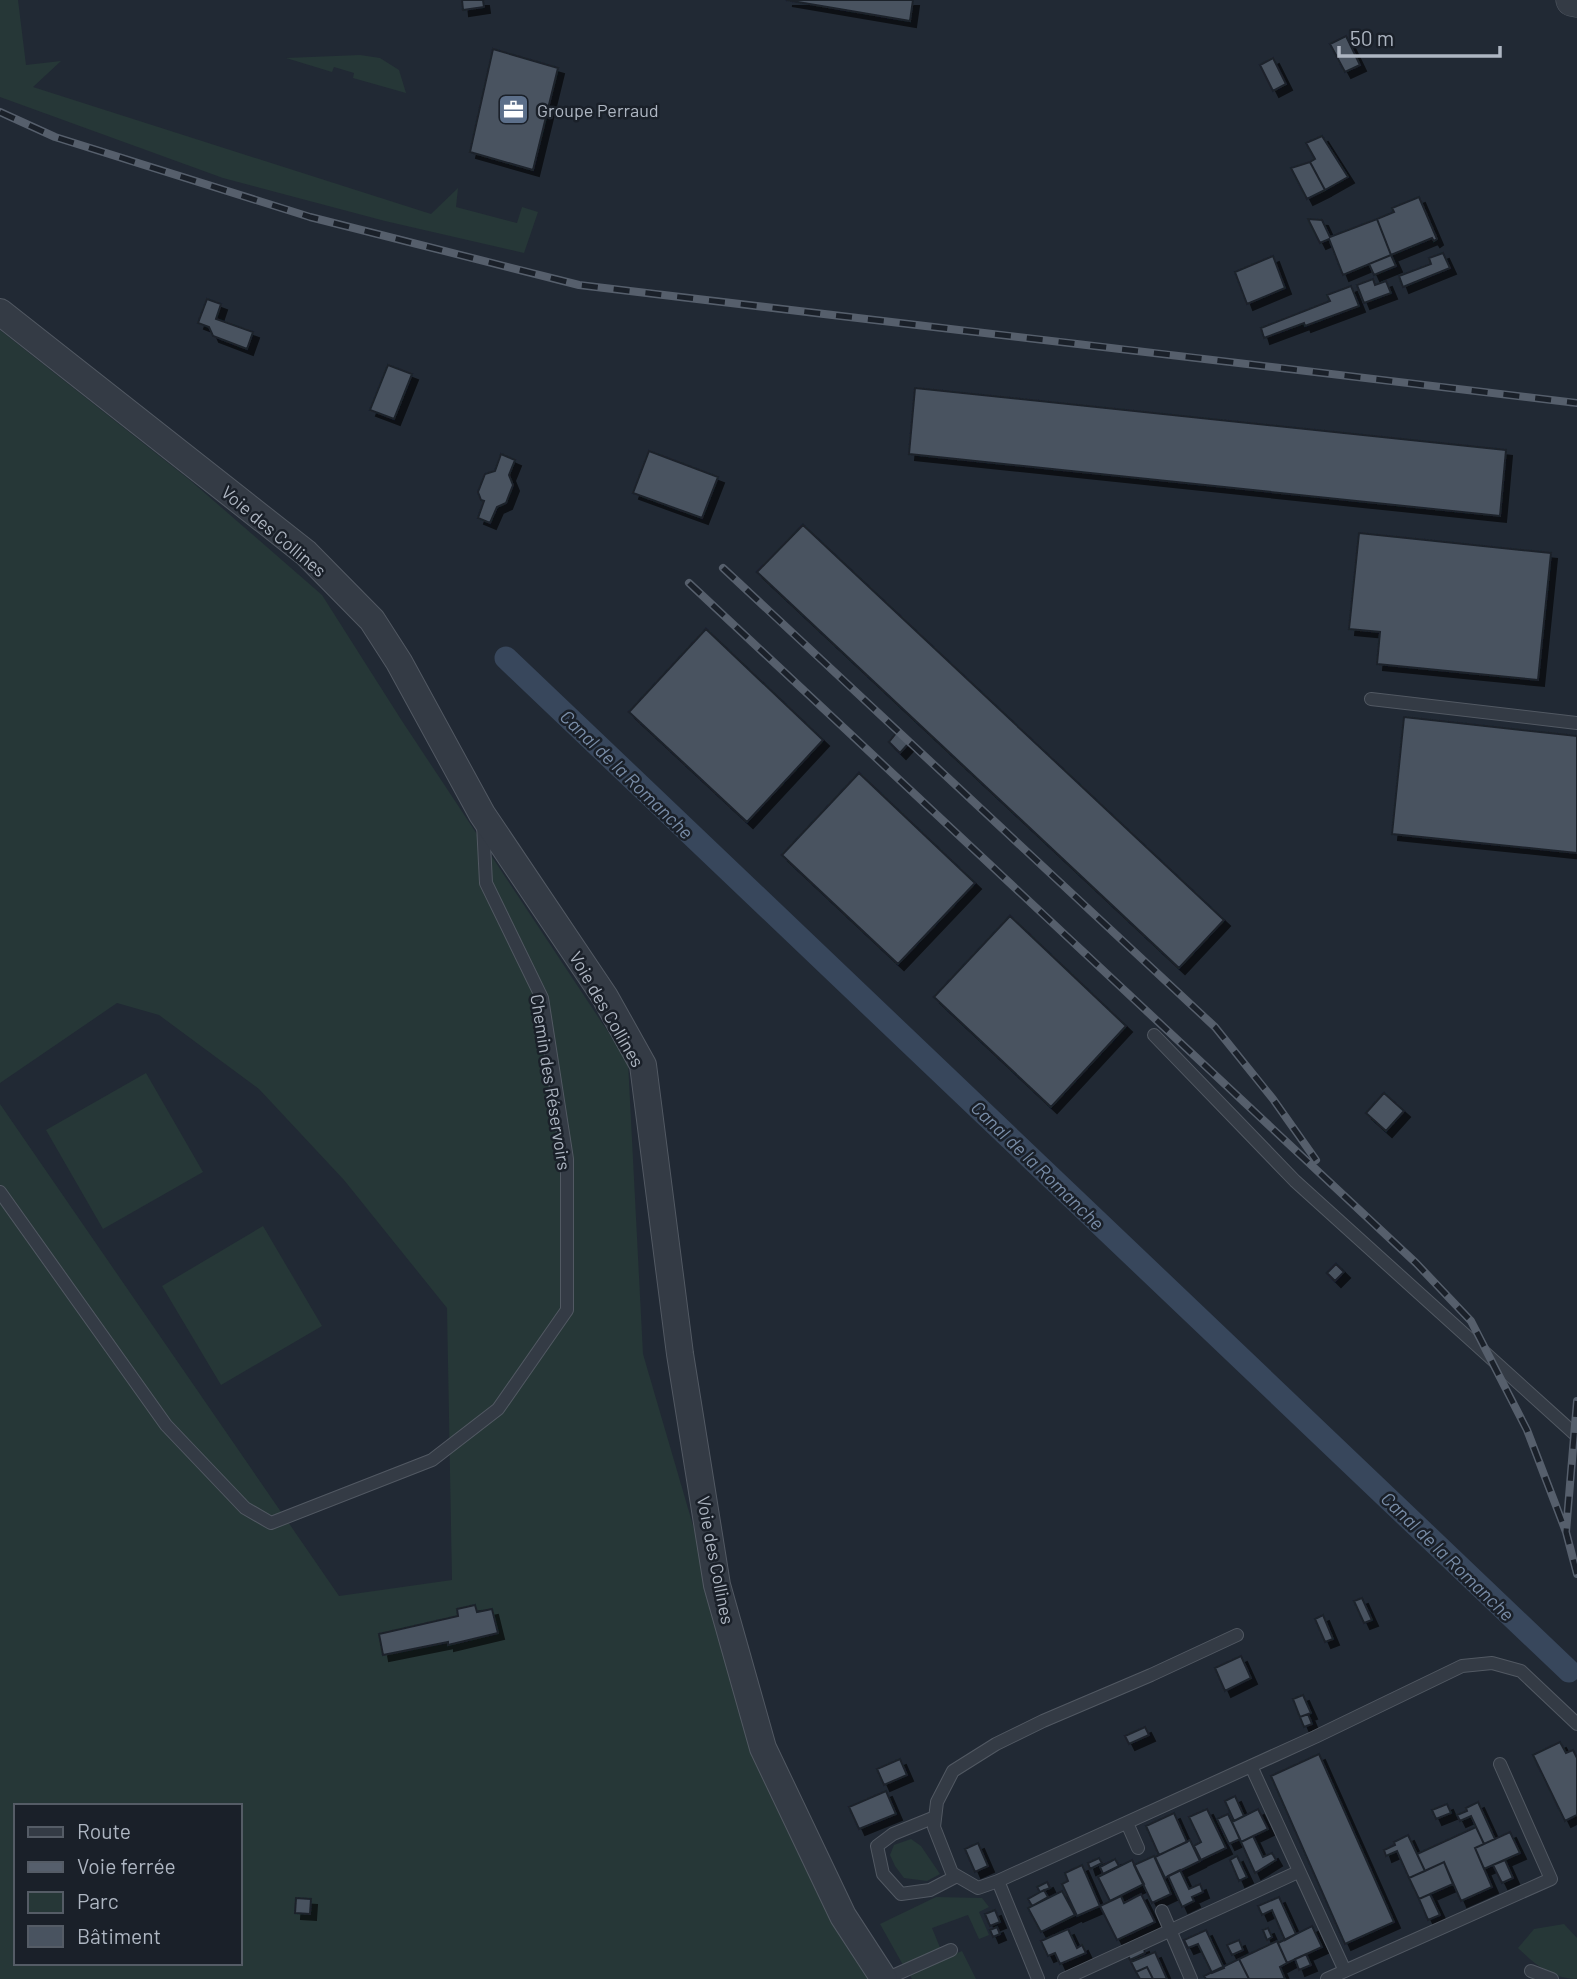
<svg xmlns="http://www.w3.org/2000/svg" width="1577" height="1979" font-family="Barlow,sans-serif">
	<defs>
		<filter id="shadow"><feDropShadow dx="6" dy="6" stdDeviation="0" flood-color="#0009"/></filter>
	</defs>
	<rect width="100%" height="100%" fill="#212934"/>
	<path fill="#263737" fill-rule="evenodd" d="M0,0H18L26,65L61,61L33,87L431,214L458,188L456,207L517,223L522,207L538,212L524,253L385,221L223,178L0,97Z
		M360,55L380,58L399,70L406,93L353,78L354,73L334,67L332,72L286,58Z
		M0,330L191,481L322,595L402,721L628,1062L643,1354L741,1690L870,1979H0V1104L339,1596L452,1580L447,1308L344,1180L259,1089L159,1015L117,1003L0,1083ZM16,1806H240V1963H16Z
		M146,1073L203,1172L103,1229L46,1130Z
		M263,1226L322,1326L221,1385L162,1286Z
		M911,1839L921,1846L940,1874L927,1881L904,1878L895,1866L890,1855L894,1845Z
		M936,1897L982,1898L989,1907L979,1912L989,1935L979,1939L968,1915L965,1916L932,1928L941,1950L903,1965L880,1924Z
		M1564,1924L1577,1938V1979C1553,1979 1534,1964 1518,1948L1534,1929Z
		M962,1951L976,1979H912L909,1974Z"/>
	<g fill="none" stroke-linecap="round" stroke-linejoin="round">
		<path stroke="#38475c" stroke-width="23" d="M506,658L1569,1671"/>
	</g>
	<path fill="#495360" stroke="#1c222b" stroke-width="2" filter="url(#shadow)" d="M462,0H483L484,7L463,10Z
		M786,0H913L910,21Z
		M1346,36L1360,65L1345,72L1330,44Z
		M493,49L558,68L533,170L470,152Z
		M1273,58L1286,84L1273,91L1260,65Z
		M1322,136L1348,177L1325,190L1310,162L1315,159L1306,143Z
		M1310,162L1325,190L1307,199L1291,168Z
		M1419,197L1437,239L1434,241L1432,238L1391,255L1377,219L1394,212L1392,208Z
		M1308,219L1322,220L1330,237L1377,219L1391,255L1343,275L1329,239L1320,243Z
		M1443,253L1450,268L1403,287L1399,276L1431,264L1429,258Z
		M1391,255L1396,266L1374,275L1369,264Z
		M1273,256L1285,288L1247,304L1235,272Z
		M1373,279L1375,285L1386,281L1391,293L1364,303L1357,285Z
		M1351,286L1359,306L1305,326L1304,323L1264,338L1261,328L1330,301L1327,295Z
		M207,299L221,304L216,319L253,332L247,349L213,336L209,327L198,323Z
		M388,365L412,374L394,419L370,410Z
		M915,388L1506,450L1500,516L909,454Z
		M649,451L718,477L702,518L633,493Z
		M501,454L515,460L509,475L513,485L506,503L497,507L490,523L478,518L484,501L481,500L478,492L485,474L495,471Z
		M803,525L1224,920L1179,968L757,572Z
		M1359,533L1551,553L1538,680L1377,664L1380,632L1349,629Z
		M706,629L823,740L747,822L629,712Z
		M1404,717L1577,736V853L1392,834Z
		M897,732L909,743L900,753L889,742Z
		M859,773L975,883L898,964L782,855Z
		M1010,916L1126,1026L1051,1107L934,997Z
		M1384,1093L1404,1111L1386,1131L1366,1113Z
		M1336,1264L1344,1272L1335,1281L1327,1273Z
		M1362,1598L1372,1620L1364,1623L1354,1601Z
		M475,1605L477,1612L492,1609L498,1633L448,1645V1642L383,1655L379,1634L458,1616L457,1609Z
		M1323,1615L1333,1639L1325,1642L1315,1619Z
		M1241,1656L1251,1678L1225,1691L1215,1668Z
		M1303,1695L1311,1713L1300,1717L1293,1699Z
		M1308,1714L1312,1724L1304,1727L1300,1717Z
		M1145,1727L1149,1735L1129,1744L1125,1736Z
		M1560,1742L1566,1753L1573,1750L1577,1758V1815L1565,1821L1533,1755Z
		M1319,1754L1394,1922L1345,1944L1271,1776Z
		M900,1759L907,1775L884,1785L877,1769Z
		M886,1791L896,1814L859,1829L849,1807Z
		M1235,1796L1244,1816L1234,1821L1225,1801Z
		M1478,1802L1495,1839L1484,1844L1471,1816L1460,1821L1457,1815L1467,1811L1466,1808Z
		M1447,1804L1451,1813L1436,1819L1432,1810Z
		M1207,1809L1226,1848L1201,1860L1194,1846L1201,1842L1189,1817Z
		M1258,1809L1268,1829L1241,1842L1232,1822Z
		M1174,1813L1187,1842L1159,1855L1146,1826Z
		M1228,1814L1240,1839L1229,1844L1217,1819Z
		M1476,1827L1484,1844L1475,1848L1492,1887L1461,1901L1444,1862L1425,1871L1417,1854Z
		M1510,1832L1520,1853L1484,1869L1475,1848Z
		M1408,1835L1425,1871L1409,1878L1397,1851L1386,1856L1384,1850L1395,1845L1394,1842Z
		M1253,1836L1263,1857L1272,1853L1276,1860L1255,1873L1241,1842Z
		M1190,1840L1200,1861L1165,1878L1155,1857Z
		M978,1843L988,1866L975,1872L965,1849Z
		M1154,1856L1171,1894L1152,1903L1134,1865Z
		M1237,1856L1247,1877L1239,1881L1230,1860Z
		M1099,1858L1102,1863L1090,1869L1088,1863Z
		M1115,1859L1119,1866L1103,1874L1100,1867Z
		M1132,1860L1144,1884L1110,1901L1098,1877Z
		M1505,1860L1513,1878L1502,1883L1493,1865Z
		M1444,1862L1453,1884L1419,1899L1409,1878Z
		M1082,1865L1100,1906L1077,1916L1062,1884L1068,1881L1065,1873Z
		M1180,1870L1189,1889L1200,1884L1203,1892L1192,1897L1194,1901L1182,1907L1168,1876Z
		M1047,1882L1050,1888L1040,1892L1037,1887Z
		M1044,1890L1048,1897L1032,1906L1028,1899Z
		M1062,1891L1075,1915L1041,1932L1028,1908Z
		M1141,1894L1155,1922L1117,1940L1100,1906L1121,1896L1124,1903Z
		M1430,1894L1440,1915L1428,1920L1419,1899Z
		M1279,1897L1296,1934L1285,1940L1272,1910L1262,1915L1258,1906Z
		M296,1898L311,1899L310,1914L295,1913Z
		M995,1910L1000,1922L990,1926L985,1914Z
		M1312,1926L1322,1947L1287,1963L1278,1943Z
		M997,1927L1000,1934L993,1937L990,1930Z
		M1268,1928L1272,1937L1267,1940L1263,1930Z
		M1068,1929L1077,1948L1082,1945L1086,1953L1060,1964L1055,1953L1048,1956L1041,1941Z
		M1206,1930L1224,1968L1212,1973L1198,1944L1188,1948L1184,1940Z
		M1239,1940L1243,1950L1232,1955L1227,1945Z
		M1277,1941L1287,1963L1280,1967L1285,1979H1249L1239,1959Z
		M1143,1946L1145,1953L1130,1960L1127,1953Z
		M1155,1952L1167,1979H1153L1147,1967L1136,1972L1131,1962Z
		M1306,1954L1311,1965L1299,1970L1295,1959Z
		M1239,1959L1249,1979H1206L1204,1976Z
		M1147,1967L1153,1979H1140L1136,1972Z"/>
	<g fill="none" stroke-linecap="round" stroke-linejoin="round">
		<defs>
			<path id="service" d="M1371,699L1577,723
				M1154,1035L1295,1181L1577,1436
				M0,1192L166,1425L245,1508L271,1523L432,1460L498,1409L567,1310V1159L542,998L486,883L483,824
				M1237,1635L1151,1675L1043,1721L996,1744L953,1771L937,1802L934,1827L952,1873L978,1888L998,1881L1315,1737L1462,1666L1492,1663L1521,1671L1577,1724
				M1251,1766L1345,1971
				M935,1817L893,1834L877,1846L883,1874L901,1894L930,1890L957,1876
				M1127,1823L1138,1848
				M998,1881L1038,1979
				M1162,1911L1191,1979
				M1531,1971L1552,1979
				M886,1979L951,1950
				M1064,1979L1298,1872
				M1327,1979L1551,1879L1500,1764"/>
			<path id="minor" d="M0,312L306,553L372,620L399,662L482,814L605,997L643,1065L680,1354L717,1585L763,1748L843,1916L884,1979"/>
			<path id="tertiary" d="M1572,0L1577,1"/>
		</defs>
		<use href="#service" stroke="#525963" stroke-width="14"/>
		<use href="#minor" stroke="#525963" stroke-width="28"/>
		<use href="#tertiary" stroke="#525963" stroke-width="33"/>
		<use href="#service" stroke="#343b45" stroke-width="12"/>
		<use href="#minor" stroke="#343b45" stroke-width="26"/>
		<use href="#tertiary" stroke="#343b45" stroke-width="32"/>
		<defs>
			<path id="rail" d="M0,112L55,137L310,217L579,285L1577,403
				M723,568L1215,1027L1273,1099L1316,1160
				M689,583L1416,1263L1471,1321L1527,1430L1566,1532
				M1577,1401L1566,1532L1577,1574"/>
		</defs>
		<use href="#rail" stroke="#565f6c" stroke-width="8"/>
		<use href="#rail" stroke="#1a2029" stroke-width="5" stroke-dasharray="16" stroke-linecap="butt"/>
	</g>
	<defs>
		<symbol id="office-square" viewBox="-11 -11 22 22"><rect x="-9" y="-9" width="18" height="18" rx="4" fill="#5c6f8a" stroke="#1a2029"/><path d="M-6-3h4V-5.5h4V-3h4V5H-6ZM-1-4.5V-3h2v-1.5ZM-6 0V1H6V0Z" fill="#fff"/></symbol>
	</defs>
	<g fill-rule="evenodd">
		<use href="#office-square" x="496" y="92" width="35" height="35"/>
	</g>
	<g text-anchor="middle" dominant-baseline="central" stroke-width="5" stroke-linejoin="round" paint-order="stroke">
		<g font-size="18" fill="#aeb6c2" stroke="#1a2029" text-anchor="start">
			<text x="537" y="110">Groupe Perraud</text>
		</g>
		<g font-size="18" fill="#aeb6c2" stroke="#1a2029">
			<text transform="translate(274 531) rotate(40)">Voie des Collines</text>
			<text transform="translate(607 1009) rotate(60)">Voie des Collines</text>
			<text transform="translate(551 1082) rotate(81)">Chemin des Réservoirs</text>
			<text transform="translate(716 1560) rotate(79)">Voie des Collines</text>
		</g>
		<g font-size="19" font-style="italic" fill="#798da8" stroke="#1a2029">
			<text transform="translate(627 774) rotate(44)">Canal de la Romanche</text>
			<text transform="translate(1038 1165) rotate(44)">Canal de la Romanche</text>
			<text transform="translate(1448 1556) rotate(44)">Canal de la Romanche</text>
		</g>
	</g>
	<rect x="14" y="1804" width="228" height="161" fill="#1a2029" stroke="#555c66" stroke-width="2"/>
	<rect x="28" y="1827" width="35" height="10" fill="#343b45" stroke="#555c66" stroke-width="2"/>
	<text x="77" y="1839" font-size="21" fill="#aeb6c2">Route</text>
	<rect x="28" y="1862" width="35" height="10" fill="#565f6c" stroke="#555c66" stroke-width="2"/>
	<text x="77" y="1874" font-size="21" fill="#aeb6c2">Voie ferrée</text>
	<rect x="28" y="1892" width="35" height="21" fill="#263737" stroke="#555c66" stroke-width="2"/>
	<text x="77" y="1909" font-size="21" fill="#aeb6c2">Parc</text>
	<rect x="28" y="1926" width="35" height="21" fill="#495360" stroke="#555c66" stroke-width="2"/>
	<text x="77" y="1944" font-size="21" fill="#aeb6c2">Bâtiment</text>
	<path d="M1339 46v10h161v-10" fill="none" stroke="#aeb6c2" stroke-width="3.5"/>
	<text x="1350" y="46" font-size="21" fill="#aeb6c2" stroke="#1a2029" stroke-width="5" paint-order="stroke">50 m</text>
</svg>
